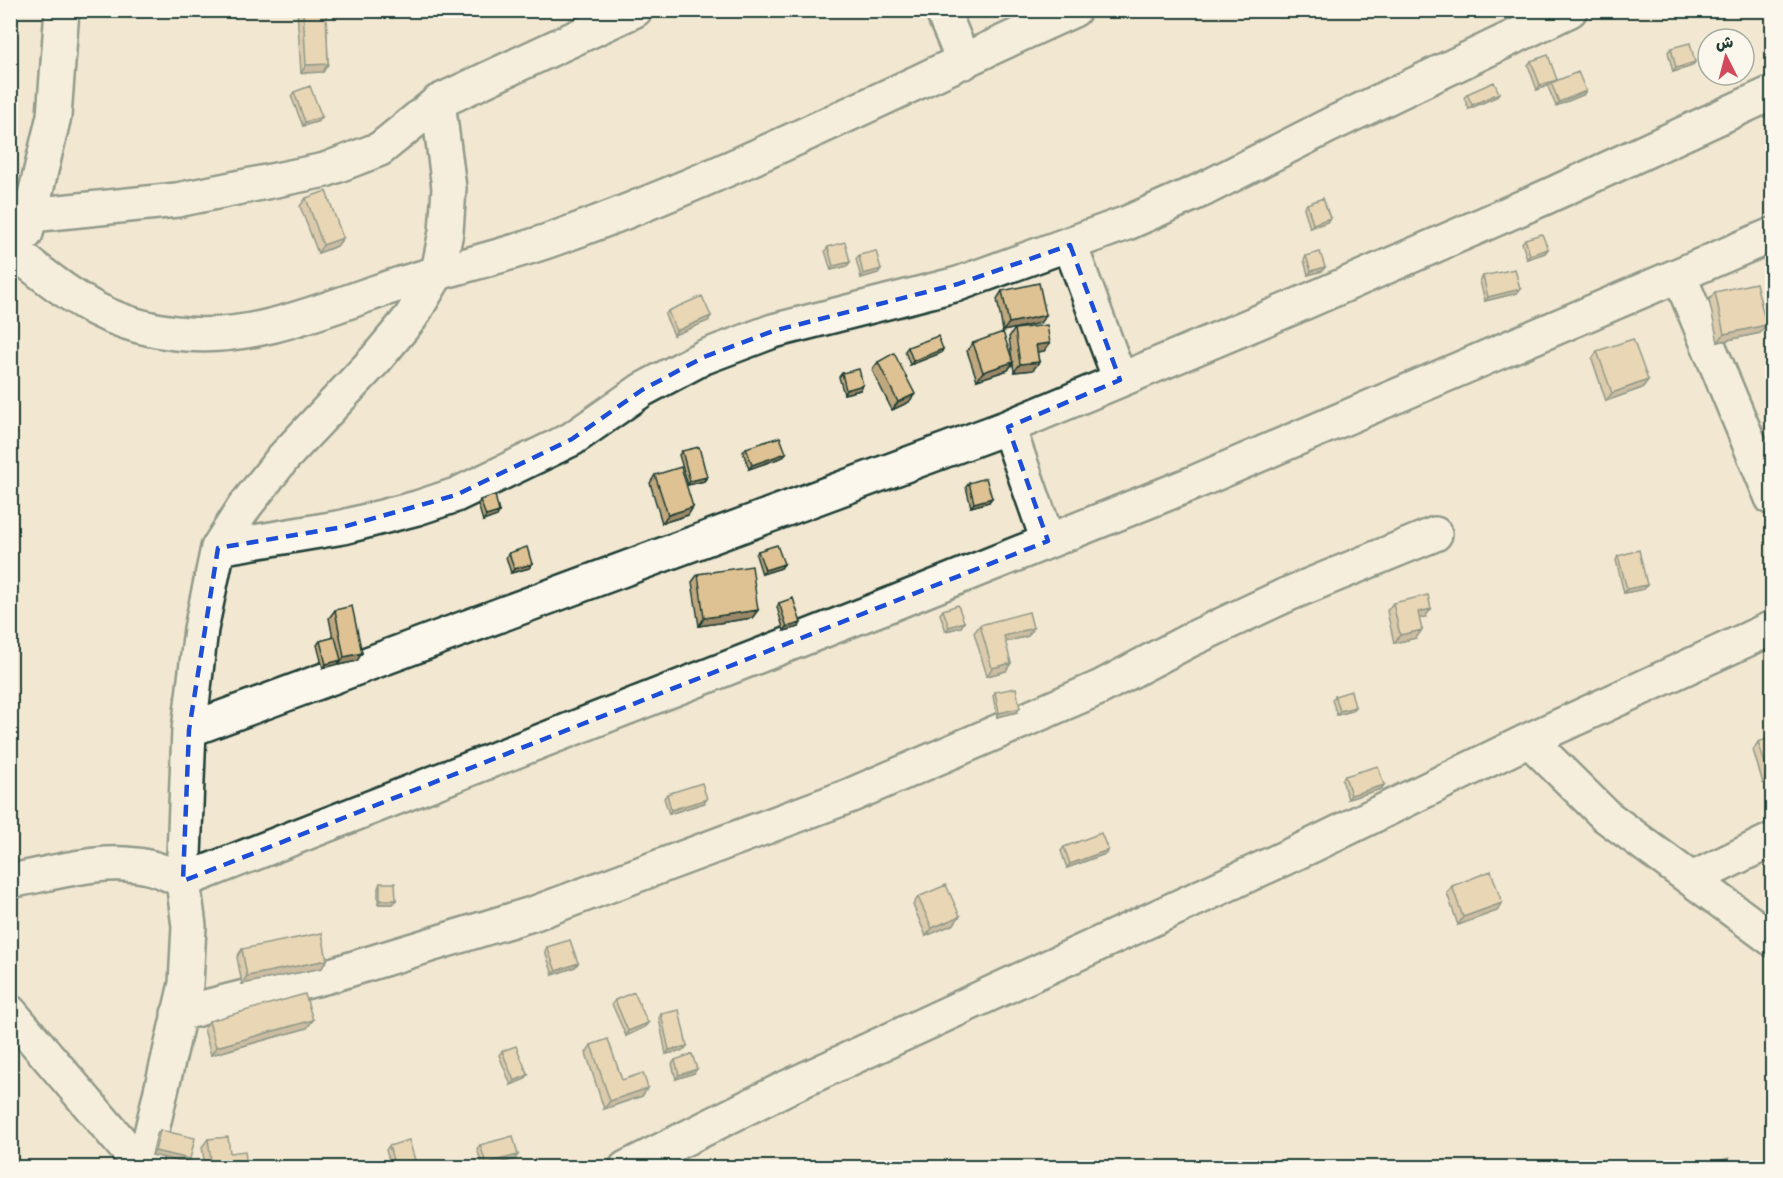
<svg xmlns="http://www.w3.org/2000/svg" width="1783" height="1178" font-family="'Shantell Sans','Playpen Sans Arabic',sans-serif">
	<rect width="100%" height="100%" fill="#f2e7d1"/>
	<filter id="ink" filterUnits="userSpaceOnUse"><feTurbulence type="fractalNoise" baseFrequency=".0167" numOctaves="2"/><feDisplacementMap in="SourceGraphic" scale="12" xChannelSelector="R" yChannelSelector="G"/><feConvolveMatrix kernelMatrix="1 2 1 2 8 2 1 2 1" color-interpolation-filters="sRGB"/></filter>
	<g filter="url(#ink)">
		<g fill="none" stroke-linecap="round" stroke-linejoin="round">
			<defs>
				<path id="minor" d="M942,10L964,62
					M31,215L177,200L325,170L380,149L438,102L635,10
					M26,233L54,116L62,10
					M1070,245L1120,380
					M20,256C73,300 115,329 187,334C258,340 331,306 397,285C450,268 504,257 556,238C734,174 902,87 1074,10
					M1679,275L1772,498
					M1008,427L1048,541
					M218,548L343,527L417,508L456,495L572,439L642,390L704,357L773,331L958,284L1127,223L1204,189L1330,125L1570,10
					M189,730L1008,427L1294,307L1546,197L1772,93
					M1529,740L1606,816L1772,939
					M1692,879L1772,840
					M10,881C55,873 103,857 148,867C160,869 172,876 183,881L894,603L1191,484L1772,235
					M10,1012L143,1168
					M178,1014L328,976L535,913L849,796L1099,688L1192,639L1286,595L1435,534
					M143,1168L186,984L189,926L183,881L189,730L201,629L218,548L245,506L283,458L376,359L411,317L438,272L446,232L449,188L438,102
					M626,1168L786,1088L1315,844L1529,740L1772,628"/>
			</defs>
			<use href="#minor" stroke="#1f3d34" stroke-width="38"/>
			<use href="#minor" stroke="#fbf7ec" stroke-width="33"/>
		</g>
		<path fill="#bfa77e" stroke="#1f3d34" stroke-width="1.5" d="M297,10H326L328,64L323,72L301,73Z
			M1671,48L1692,66L1673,72L1668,52Z
			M1531,61L1556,81L1583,95L1556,106L1548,87L1549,85L1537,90L1528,65Z
			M294,92L319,121L303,126L291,96Z
			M1467,94L1496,97L1469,109L1464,98Z
			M306,198L343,238L337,246L318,253L300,206Z
			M1307,204L1327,222L1310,228L1304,208Z
			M1525,239L1548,249L1545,253L1527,259L1522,243Z
			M828,247L850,262L847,266L831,270L825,251Z
			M859,255L878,273L861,278L856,259Z
			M1306,256L1325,267L1322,271L1308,275L1304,260Z
			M1483,276L1520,289L1517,293L1485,301L1480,281Z
			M1002,291L1040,323L1003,331L997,299Z
			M1715,292L1766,325L1760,333L1718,342L1709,300Z
			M668,311L708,321L674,335L665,315Z
			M1015,329L1050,343L1044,351L1037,352L1039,362L1033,370L1014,372L1013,363L1008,370L977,380L967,351L973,343L1012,359L1009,337Z
			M908,347L943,349L941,353L910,365L905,351Z
			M1597,351L1648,380L1642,388L1606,401L1592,359Z
			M878,362L909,402L892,410L872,370Z
			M842,373L860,390L844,394L839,377Z
			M746,448L783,457L749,469L743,452Z
			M682,451L707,477L704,481L688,485L679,455Z
			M655,475L693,507L688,515L662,523L650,483Z
			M969,483L989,502L971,507L966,487Z
			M480,500L499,512L497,516L483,521L478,504Z
			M758,551L784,564L781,568L762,574L756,555Z
			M509,553L532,564L529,568L511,573L506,557Z
			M1618,556L1647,585L1644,589L1624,593L1616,560Z
			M698,574L758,610L752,618L699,626L692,582Z
			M779,603L799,627L784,631L777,607Z
			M1393,603L1425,617L1419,618L1416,638L1394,643L1387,611Z
			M335,610L357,661L339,665L338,663L323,668L317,645L320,641L333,638L329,618Z
			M943,610L964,622L961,627L946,631L940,614Z
			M980,625L1033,628L1028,636L1005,642L1006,671L987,676L974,633Z
			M995,692L1017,712L997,717L993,696Z
			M1335,696L1352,711L1337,715L1332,700Z
			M1758,742L1773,780L1763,783L1753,750Z
			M1345,776L1384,785L1381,789L1348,799L1342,780Z
			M667,794L704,803L669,814L664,798Z
			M1064,847L1105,854L1067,868L1061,851Z
			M380,883L396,900L393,904H378V888Z
			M1452,886L1502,903L1497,911L1458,925L1447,893Z
			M918,897L954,924L926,936L913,905Z
			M547,947L578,963L575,967L553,975L545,951Z
			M242,949L322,968L242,984L237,957Z
			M615,1000L645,1027L626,1036L612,1004Z
			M661,1014L684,1050L666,1054L659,1018Z
			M209,1021L307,1028L211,1055L204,1029Z
			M591,1045L622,1080L642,1096L604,1109L586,1053Z
			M502,1051L525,1079L511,1085L499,1055Z
			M675,1060L694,1073L676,1079L672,1064Z
			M160,1130L187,1163L152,1155L157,1134Z
			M208,1139L230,1153L247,1167H205L202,1147Z
			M480,1145L515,1159L483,1167L477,1149Z
			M389,1146L417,1167H391L386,1150Z"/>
		<path fill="#9b8867" stroke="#1f3d34" stroke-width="1.5" d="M1695,62L1692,66L1673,72L1676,68Z
			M328,64L323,72L301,73L306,65Z
			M1557,80L1554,84L1551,83L1549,85L1537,90L1540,85Z
			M1586,91L1583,95L1556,106L1559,102Z
			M1499,93L1496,97L1469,109L1472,105Z
			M322,117L319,121L303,126L305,122Z
			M1330,218L1327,222L1310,228L1313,224Z
			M343,238L337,246L318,253L323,245Z
			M1548,249L1545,253L1527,259L1530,255Z
			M850,262L847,266L831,270L833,266Z
			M1325,267L1322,271L1308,275L1311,271Z
			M881,269L878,273L861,278L863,274Z
			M1520,289L1517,293L1485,301L1488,297Z
			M1046,315L1040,323L1003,331L1009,323Z
			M711,316L708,321L674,335L676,331Z
			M1766,325L1760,333L1718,342L1724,334Z
			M1050,343L1044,351L1031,353L1036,345Z
			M943,349L941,353L910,365L913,361Z
			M1013,362L1008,370L977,380L983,372Z
			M1039,362L1033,370L1014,372L1020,364Z
			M1648,380L1642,388L1606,401L1612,393Z
			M863,385L860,390L844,394L846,390Z
			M915,394L909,402L892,410L898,402Z
			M786,453L783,457L749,469L752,465Z
			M707,477L704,481L688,485L690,481Z
			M992,498L989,502L971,507L974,503Z
			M693,507L688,515L662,523L668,515Z
			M499,512L497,516L483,521L486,516Z
			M532,564L529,568L511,573L514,569Z
			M784,564L781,568L762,574L765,570Z
			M1647,585L1644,589L1624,593L1627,589Z
			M1431,609L1425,617L1412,620L1418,612Z
			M758,610L752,618L699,626L704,618Z
			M964,622L961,627L946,631L949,627Z
			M801,623L799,627L784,631L787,627Z
			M1033,628L1028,636L998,644L1004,636Z
			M1422,630L1416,638L1394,643L1400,635Z
			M362,653L357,661L339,665L344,657Z
			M341,660L338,664L323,668L326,664Z
			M1011,663L1006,671L987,676L992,668Z
			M1355,707L1352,711L1337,715L1340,711Z
			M1020,708L1017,712L997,717L999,713Z
			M1773,774V780L1763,783L1769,775Z
			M1384,785L1381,789L1348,799L1351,795Z
			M707,799L704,803L669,814L671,810Z
			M1108,850L1105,854L1067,868L1070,864Z
			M380,900H396L393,904H378Z
			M1502,903L1497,911L1458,925L1463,917Z
			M960,916L954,924L926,936L932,928Z
			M327,960L322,968L242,984L247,976Z
			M578,963L575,967L553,975L556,971Z
			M313,1020L307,1028L211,1055L216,1047Z
			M648,1023L645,1027L626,1036L628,1031Z
			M687,1046L684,1050L666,1054L669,1050Z
			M697,1069L694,1073L676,1079L679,1075Z
			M528,1075L525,1079L511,1085L514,1081Z
			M648,1088L642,1096L604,1109L610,1101Z
			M155,1151L190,1159L187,1163L152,1155Z
			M518,1155L515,1159L483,1167L486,1163Z"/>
		<path fill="#dec293" stroke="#1f3d34" stroke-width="1.5" d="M303,10H326L328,64L306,65Z
			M1690,43L1695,62L1676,68L1671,48Z
			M1548,55L1557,80L1540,85L1531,61Z
			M1578,72L1586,91L1559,102L1551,83Z
			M1494,82L1499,93L1472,105L1467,94Z
			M310,86L322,117L305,122L294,92Z
			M326,191L343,238L323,245L306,198Z
			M1323,198L1330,218L1313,224L1307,204Z
			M1542,234L1548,249L1530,255L1525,239Z
			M845,242L850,262L833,266L828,247Z
			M876,251L881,269L863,274L859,255Z
			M1320,252L1325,267L1311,271L1306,256Z
			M1515,269L1520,289L1488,297L1483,276Z
			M1039,283L1046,315L1009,323L1002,291Z
			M1756,283L1766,325L1724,334L1715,292Z
			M702,296L711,316L676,331L668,311Z
			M1047,325L1050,343L1036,345L1039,362L1020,364L1015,329Z
			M1003,332L1013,362L983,372L973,343Z
			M938,336L943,349L913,361L908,347Z
			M1633,339L1648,380L1612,393L1597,351Z
			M894,353L915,394L898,402L878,362Z
			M859,369L863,385L846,390L842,373Z
			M780,437L786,453L752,465L746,448Z
			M699,447L707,477L690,481L682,451Z
			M681,467L693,507L668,515L655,475Z
			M986,478L992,498L974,503L969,483Z
			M495,495L499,512L486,516L480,500Z
			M777,545L784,564L765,570L758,551Z
			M527,547L532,564L514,569L509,553Z
			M1639,550L1647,585L1627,589L1618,556Z
			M752,566L758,610L704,618L698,574Z
			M1428,595L1431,609L1418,612L1422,630L1400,635L1393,603Z
			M793,598L801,623L787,627L779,603Z
			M958,605L964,622L949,627L943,610Z
			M352,606L362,653L344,657L335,610Z
			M1029,612L1033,628L1004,636L1011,663L992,668L980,625Z
			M335,637L341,660L326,664L320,641Z
			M1016,688L1020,708L999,713L995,692Z
			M1351,691L1355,707L1340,711L1335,696Z
			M1773,737V774L1769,775L1758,742Z
			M1378,766L1384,785L1351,795L1345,776Z
			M702,783L707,799L671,810L667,794Z
			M1101,833L1108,850L1070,864L1064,847Z
			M1491,871L1502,903L1463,917L1452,886Z
			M380,883H395L396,900H380Z
			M946,885L960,916L932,928L918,897Z
			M322,933L327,960L247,976L242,949Z
			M570,940L578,963L556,971L547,947Z
			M634,992L648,1023L628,1031L615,1000Z
			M305,994L313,1020L216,1047L209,1021Z
			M679,1010L687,1046L669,1050L661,1014Z
			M608,1039L622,1080L643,1073L648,1088L610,1101L591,1045Z
			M516,1046L528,1075L514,1081L502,1051Z
			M692,1054L697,1069L679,1075L675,1060Z
			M160,1130L195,1138L190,1159L155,1151Z
			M513,1136L518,1155L486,1163L480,1145Z
			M228,1137L230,1153L245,1151L247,1167H212L208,1139Z
			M409,1140L417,1167H395L389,1146Z
			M1729,1158L1732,1167H1700Z"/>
	</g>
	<path d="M0 0H1783V1178H0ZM1070,245L1120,380L1008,427L1048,541L183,881L189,730L218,548L343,527L456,495L572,439L642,390L704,357L773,331L958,284Z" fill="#f2e7d1" fill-opacity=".55" fill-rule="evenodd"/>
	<path fill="none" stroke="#1d4ed8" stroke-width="4.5" stroke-dasharray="12 8" stroke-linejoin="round" d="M1070,245L1120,380L1008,427L1048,541L183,881L189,730L218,548L343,527L456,495L572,439L642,390L704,357L773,331L958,284Z"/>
	<rect width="1783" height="1178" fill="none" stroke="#fbf7ec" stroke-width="36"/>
	<rect x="18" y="18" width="1747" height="1142" fill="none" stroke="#1f3d34" stroke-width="2" filter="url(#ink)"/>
	<g transform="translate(1726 57) rotate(354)"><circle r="28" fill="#fbf7ec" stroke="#a3ada2" stroke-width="1.5"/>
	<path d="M0-4.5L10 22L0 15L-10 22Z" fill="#d1495b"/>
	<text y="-9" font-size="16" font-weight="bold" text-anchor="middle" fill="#1f3d34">ش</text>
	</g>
</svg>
